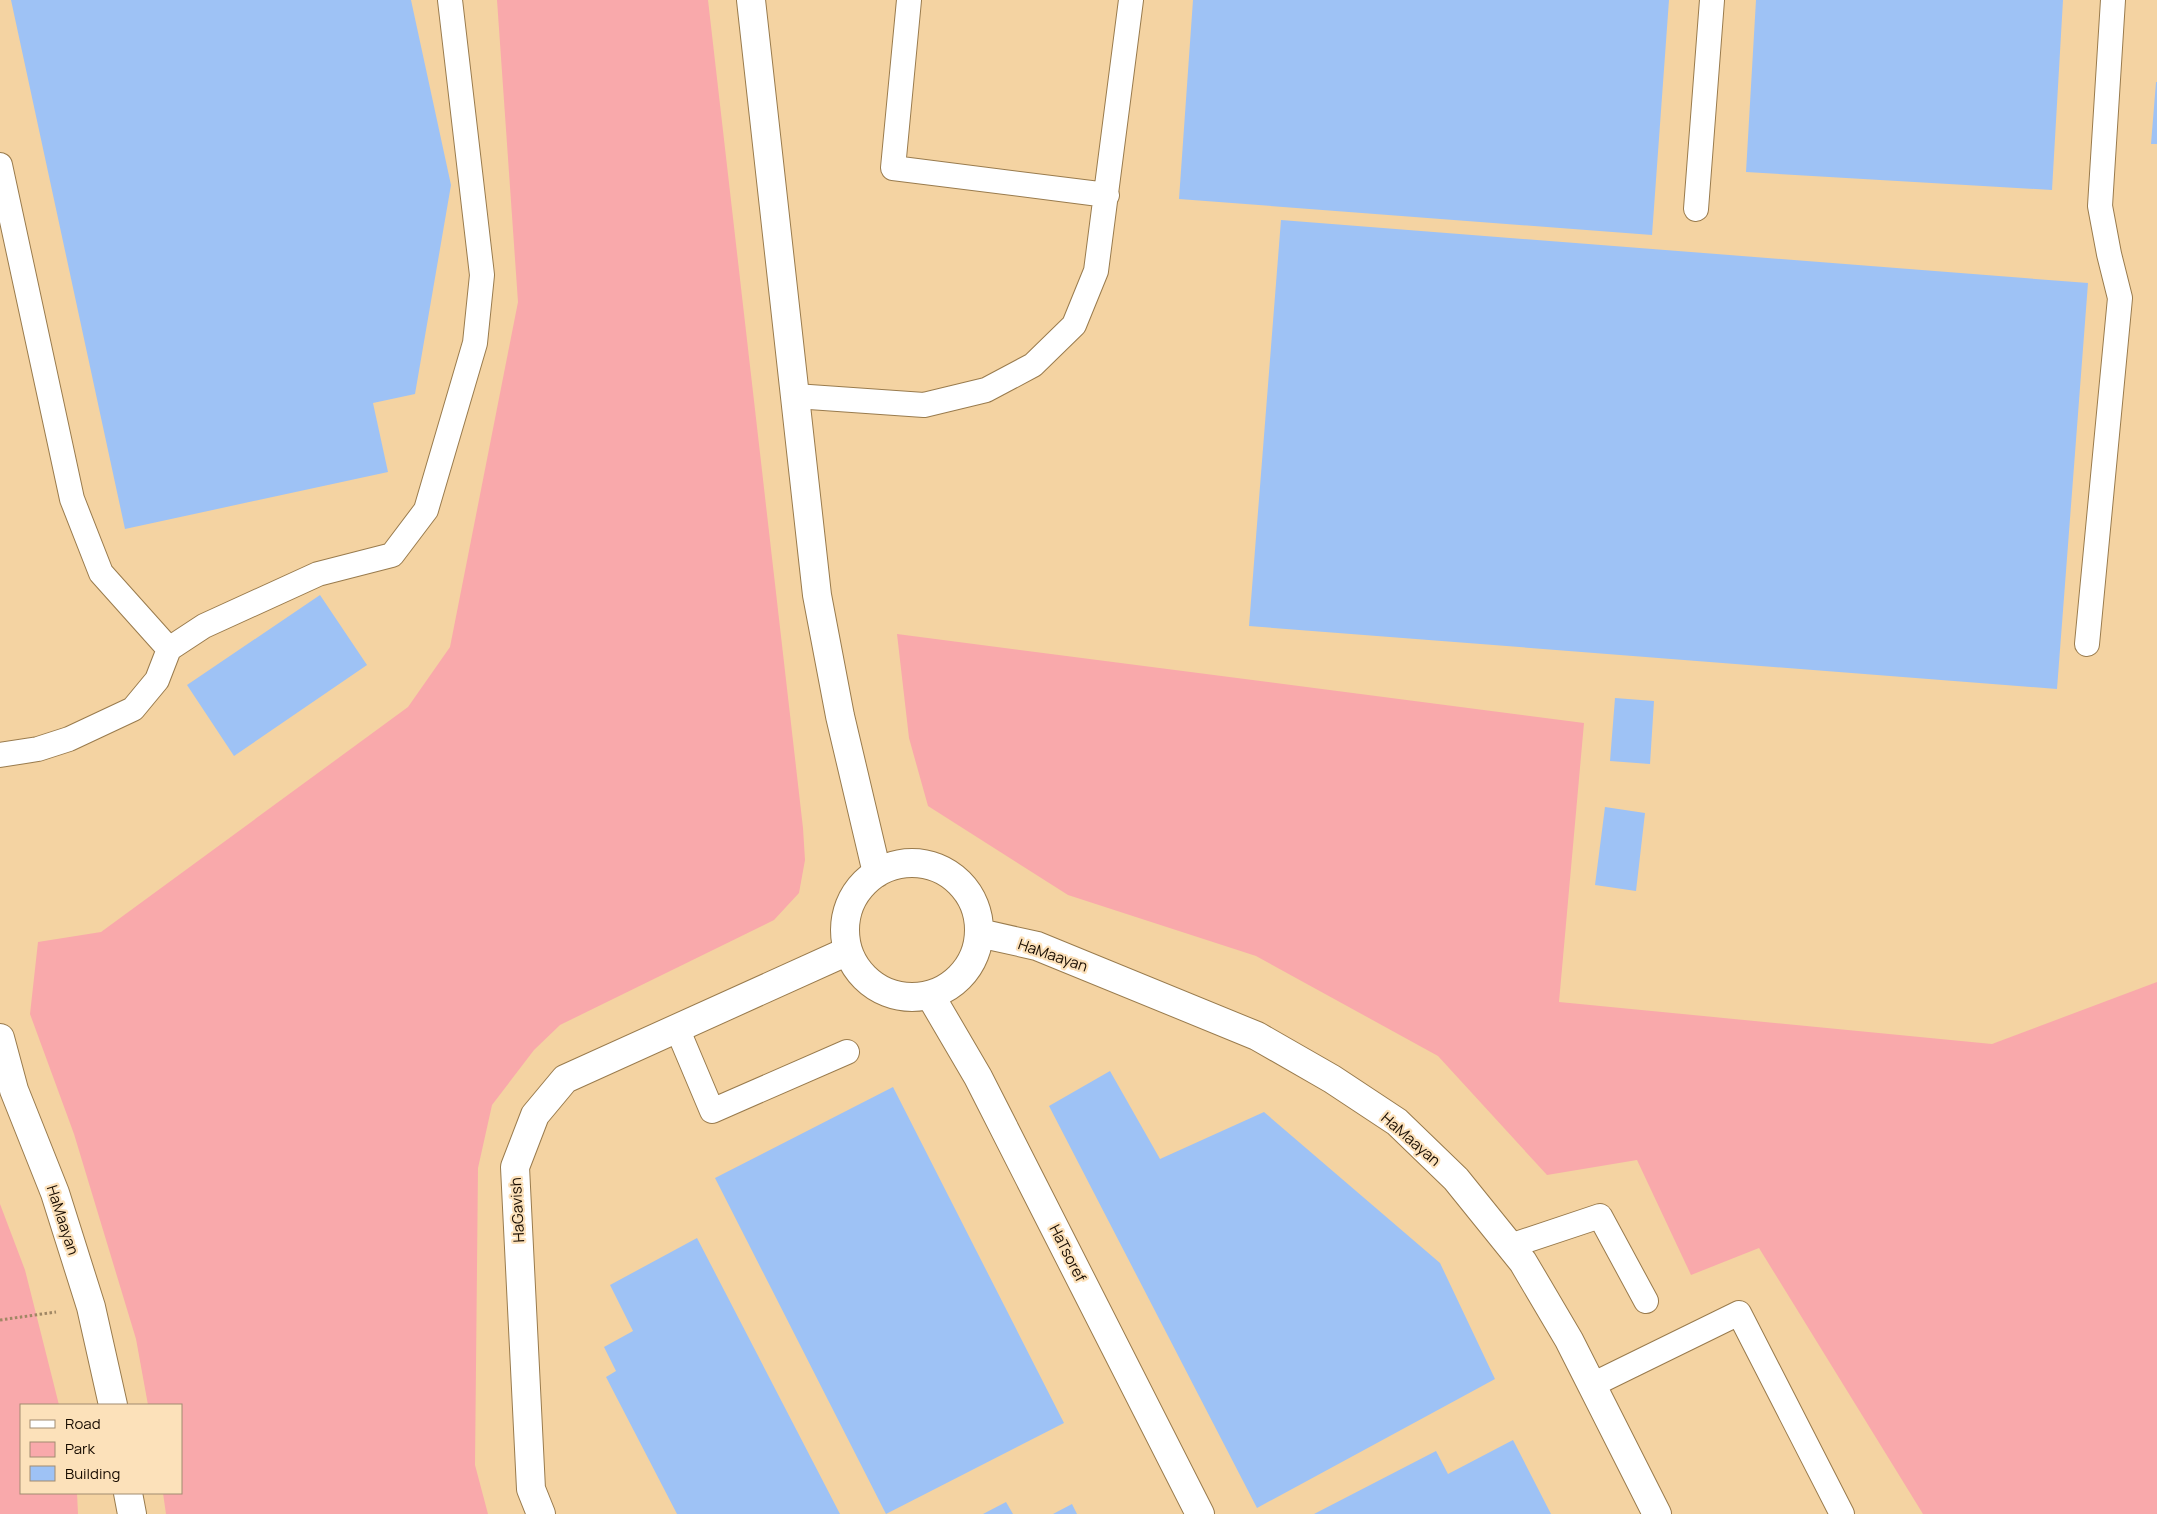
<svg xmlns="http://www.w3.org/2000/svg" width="2157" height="1514" font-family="Manrope,sans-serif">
	<rect width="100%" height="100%" fill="#f4d3a2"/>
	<path fill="#f9a9ab" d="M497,0H708L803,828L805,860L799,893L774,920L560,1025L534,1050L492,1105L478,1168L475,1465L488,1514H166L163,1493H181V1405H148L136,1339L74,1134L30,1014L38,942L101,932L408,707L450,647L518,302Z
		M897,634L1584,723L1559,1002L1992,1044L2157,982V1514H1923L1759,1248L1691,1275L1637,1160L1547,1175L1438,1056L1256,956L1068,895L928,806L909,738Z
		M0,1204L25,1270L59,1405H21V1493H77L78,1514H0Z"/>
	<path fill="#9ec2f5" d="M11,0H411L451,185L415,394L373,403L388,472L125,529Z
		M1193,0H1669L1652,235L1179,199Z
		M1756,0H2063L2052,190L1746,172Z
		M2156,82H2157V144H2151Z
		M1281,220L2088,283L2057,689L1249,626Z
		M320,595L367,665L234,756L187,685Z
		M1615,698L1654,701L1650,764L1610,761Z
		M1605,807L1645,813L1636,891L1595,885Z
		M1110,1071L1160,1159L1264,1112L1440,1263L1495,1379L1257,1508L1049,1106Z
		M893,1087L1064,1423L886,1514L715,1178Z
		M697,1238L840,1514H677L606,1377L616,1371L604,1347L633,1331L610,1285Z
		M1513,1440L1551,1514H1314L1436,1451L1448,1474Z
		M1006,1502L1013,1514H983Z
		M1072,1504L1077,1514H1053Z"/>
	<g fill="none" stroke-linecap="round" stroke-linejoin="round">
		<defs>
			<path id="service" d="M909,0L893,168L1107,195
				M0,165L72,499L101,573L169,649
				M1696,209L1712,0
				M795,396L924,405L986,390L1033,365L1074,325L1096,271L1131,0
				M2087,644L2120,298L2109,254L2100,206L2113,0
				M0,755L38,749L69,739L133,709L157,680L169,649L204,626L318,574L392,555L426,510L475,343L482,275L450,0
				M677,1028L712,1111L847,1052
				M1510,1246L1600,1216L1646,1301
				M1592,1385L1739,1313L1842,1514"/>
			<path id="minor" d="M751,0L817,595L840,716L877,873
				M845 930a67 67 0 1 1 134 0a67 67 0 1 1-134 0Z
				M979,933L1037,946L1257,1036L1332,1079L1397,1122L1456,1179L1523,1262L1569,1340L1657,1514
				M930,995L978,1077L1200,1514
				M0,1038L14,1090L55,1193L91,1307L113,1405
				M128,1493L132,1514
				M541,1514L531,1489L515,1167L535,1115L565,1079L848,951"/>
		</defs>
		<use href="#service" stroke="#997b4d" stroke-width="26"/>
		<use href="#minor" stroke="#997b4d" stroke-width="30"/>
		<path stroke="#a08764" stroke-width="3" stroke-dasharray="2.5 2.5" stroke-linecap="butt" d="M0,1320L56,1312"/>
		<use href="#service" stroke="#fff" stroke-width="24"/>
		<use href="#minor" stroke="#fff" stroke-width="28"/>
	</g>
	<g text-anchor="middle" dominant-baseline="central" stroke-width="4.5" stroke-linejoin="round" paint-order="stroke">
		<g font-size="15" fill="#180c00" stroke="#fce1ba">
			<text transform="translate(1053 955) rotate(19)">HaMaayan</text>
			<text transform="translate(1411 1139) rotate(41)">HaMaayan</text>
			<text transform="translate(517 1210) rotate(-93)">HaGavish</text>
			<text transform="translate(63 1220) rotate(72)">HaMaayan</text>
			<text transform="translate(1068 1253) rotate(63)">HaTsoref</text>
		</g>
	</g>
	<rect x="20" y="1404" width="162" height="90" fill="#fce1ba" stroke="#a18c70"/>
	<rect x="30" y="1420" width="25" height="8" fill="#ffffff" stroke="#a18c70"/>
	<text x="65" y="1429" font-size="15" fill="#180c00">Road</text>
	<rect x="30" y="1442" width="25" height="15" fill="#f9a9ab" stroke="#a18c70"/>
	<text x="65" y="1454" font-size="15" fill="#180c00">Park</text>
	<rect x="30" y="1466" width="25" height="15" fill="#9ec2f5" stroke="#a18c70"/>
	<text x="65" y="1479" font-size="15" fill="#180c00">Building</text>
</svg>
